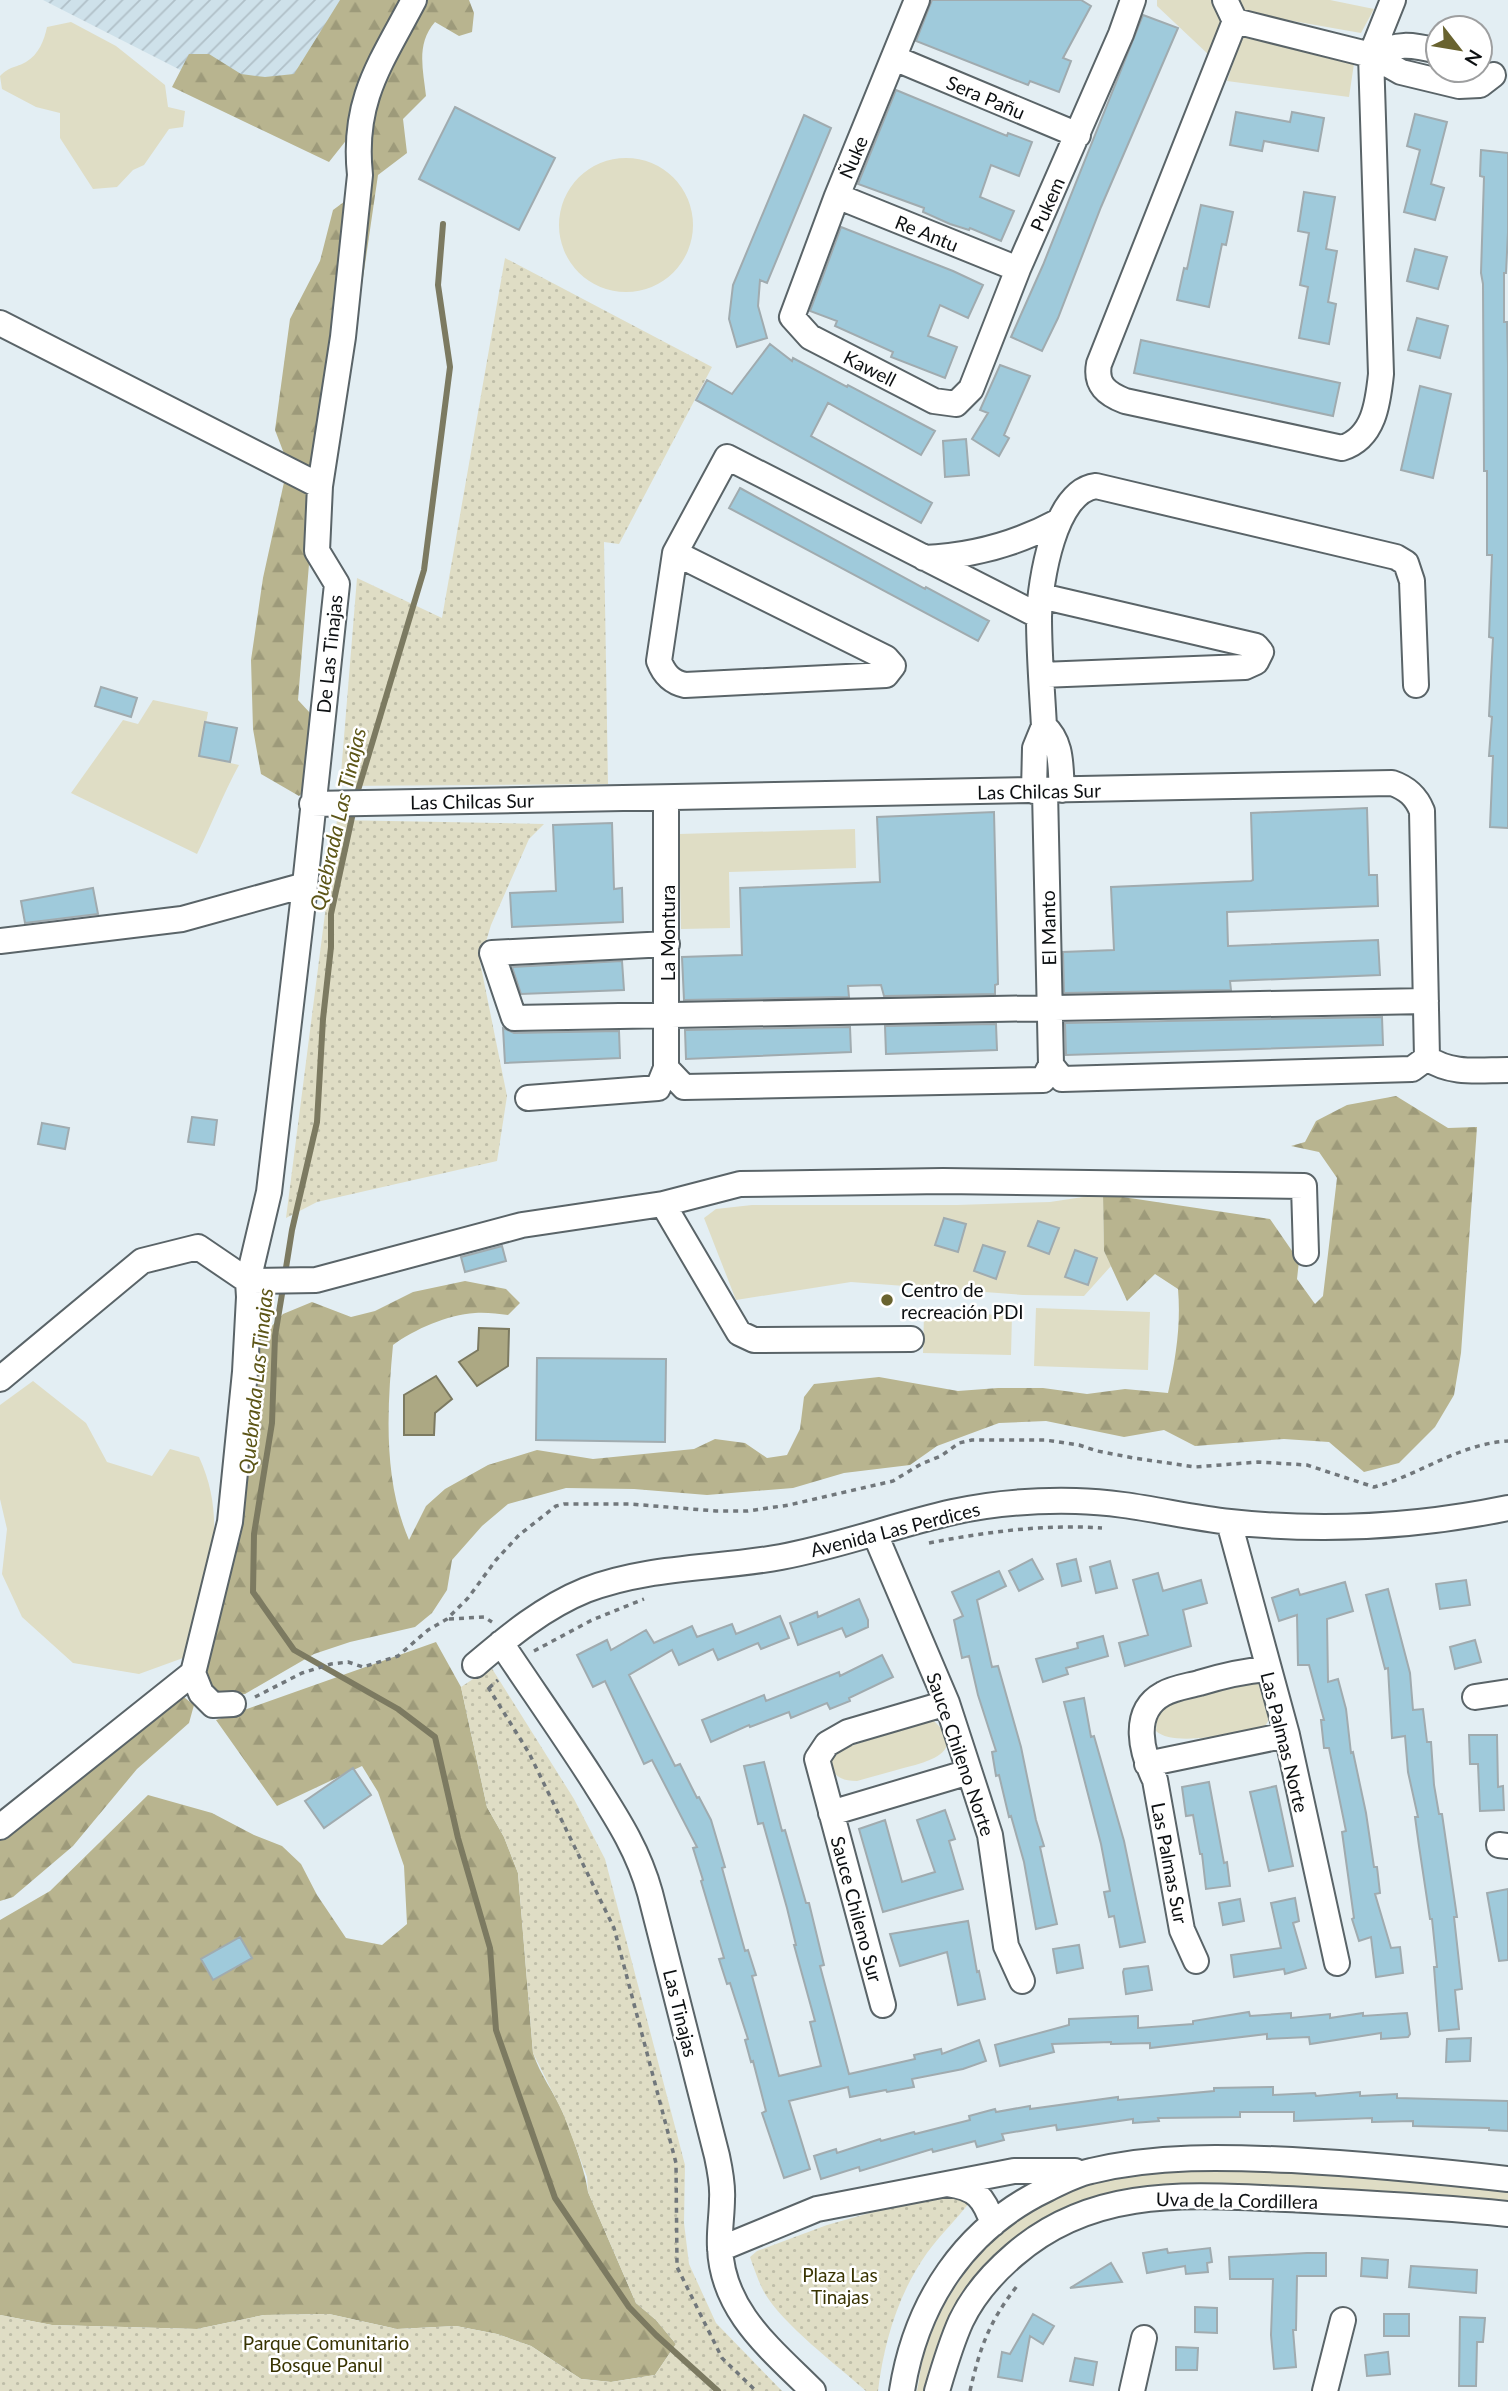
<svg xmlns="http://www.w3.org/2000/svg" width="1508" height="2391" font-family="Lato,sans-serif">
	<defs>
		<pattern id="industrial-furrows" width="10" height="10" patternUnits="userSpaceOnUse" patternTransform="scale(1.75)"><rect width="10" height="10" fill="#cee1ea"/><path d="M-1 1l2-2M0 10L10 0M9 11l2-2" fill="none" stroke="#b0c0c8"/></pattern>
		<pattern id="forest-firs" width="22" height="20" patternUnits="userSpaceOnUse" patternTransform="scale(1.75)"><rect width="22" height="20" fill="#b8b48f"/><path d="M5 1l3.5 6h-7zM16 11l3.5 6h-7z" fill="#9d9a7a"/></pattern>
		<pattern id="park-dots" width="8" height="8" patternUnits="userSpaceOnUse" patternTransform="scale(1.75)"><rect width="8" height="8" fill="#dfddc5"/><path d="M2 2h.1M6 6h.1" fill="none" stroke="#bebda8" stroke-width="1.8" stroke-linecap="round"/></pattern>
	</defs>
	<rect width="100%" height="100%" fill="#e3eef3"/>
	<path fill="url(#industrial-furrows)" d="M43,0H383L312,137Z"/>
	<path fill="#dfddc5" d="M1157,0H1212L1223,23L1210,56L1157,6Z
		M1236,0H1330L1374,9L1361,33L1242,12Z
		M71,22L116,46L165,85L168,107L185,111L183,127L169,129L144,165L133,170L117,187L93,189L60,138V113L36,107L2,89L0,76C10,66 15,68 26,62C39,54 44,41 47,27Z
		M1242,37L1355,57L1349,97L1227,81Z
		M559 225a67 67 0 1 1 134 0a67 67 0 1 1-134 0Z
		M153,700L208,712L200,756L239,765C223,794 212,824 197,854L71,793L123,720L138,724Z
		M855,829L856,868L729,872L730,928L681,929L679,834Z
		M1103,1194L1104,1251L1111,1266L1084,1296L1023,1295L851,1282L736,1300L704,1218L716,1209L752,1205H957L1050,1202Z
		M1036,1308L1150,1312L1148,1370L1034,1366Z
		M924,1313L1012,1315L1011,1355L923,1353Z
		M33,1381L86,1423L107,1462L152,1476L170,1449L199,1457C231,1526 206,1591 183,1658L139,1674L73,1663L22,1617L2,1574L7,1529L0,1499V1405Z
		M1255,1683L1264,1685C1268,1700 1276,1715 1263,1728C1239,1732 1174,1748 1156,1731L1157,1715L1168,1704L1183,1699Z
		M925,1721H934C969,1753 926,1762 900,1769C886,1773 871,1777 857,1781C844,1781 838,1778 830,1769L831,1756L836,1751Z
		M1248,2168L1508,2186V2201L1426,2195L1219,2187L1026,2234L929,2391H917C920,2377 921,2362 925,2349C958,2258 1020,2199 1114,2175C1153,2166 1208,2170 1248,2168Z"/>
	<path fill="url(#forest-firs)" d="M340,0H469L474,13L472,32L459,36L435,22C416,44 423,69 426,96L403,119L407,153L378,175L330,504L312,527L298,700L324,728L322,774L299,796L261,774L253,729L251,660L263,578L288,464L275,430L290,319L320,261L333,210L360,190V123L329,162L172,87L189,54H209L241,74L265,77L294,74Z
		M1396,1096L1448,1128L1477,1127L1461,1353L1454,1395L1435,1427L1399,1463L1364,1472L1329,1442L1284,1439L1195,1446L1164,1430L1124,1437L1046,1421L999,1423L937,1446L910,1465L844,1473L793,1488L707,1495L634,1489L566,1488L508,1504L482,1526L452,1560L447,1590L432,1613L415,1627L350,1642L314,1654L245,1694H216L199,1672L258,1341L283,1314L312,1302L351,1317L375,1311L413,1292L465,1281L506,1289L520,1303L508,1315C498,1314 486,1312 475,1313C447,1315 415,1329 393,1345C387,1409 383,1480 409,1540L426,1506L445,1489L488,1465L537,1450L593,1459L694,1449L715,1439L745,1443L767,1458L787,1455L800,1429L804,1397L814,1384L879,1377L958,1391L998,1388H1043L1087,1394L1125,1389L1168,1393C1176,1358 1181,1325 1178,1289L1155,1274L1127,1301L1104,1251L1103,1194L1270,1219L1299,1261L1297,1279L1315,1304L1323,1296L1337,1178L1319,1152L1291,1146L1305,1142L1316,1121L1347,1105Z
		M436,1642L461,1687L487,1807L504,1837L518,1873L533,2053C540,2075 554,2092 563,2113C571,2131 586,2174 588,2192L636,2303L656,2320L676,2344L655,2375L611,2382L581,2379L531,2346L497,2334L456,2326L397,2329L329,2314L264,2315L197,2329L52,2325L0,2315V1920L50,1891L148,1795L212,1813L254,1835L282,1846L301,1864L317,1895L346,1938L382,1945L407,1924L404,1866L378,1792L362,1766L277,1806L216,1720Z
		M167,1684L194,1705L189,1723L137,1769L73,1846L13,1897L0,1901V1834L130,1706Z"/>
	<path fill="url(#park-dots)" d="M505,258L712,367L619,544L604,542L608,784L340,786L357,578L442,618Z
		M337,820L544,824L529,839L491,925L480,962L507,1096L497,1161L317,1202L286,1218Z
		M491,1667L574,1799L605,1859L685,2165L684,2223L689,2264L716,2323L782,2391H0V2315L52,2325L197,2329L264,2315L329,2314L397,2329L456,2326L497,2334L531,2346L581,2379L611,2382L655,2375L676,2344L656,2320L636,2303L588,2192L587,2177L563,2113L533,2053L518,1873L504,1837L487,1807L461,1687Z
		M964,2192L969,2203C956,2220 940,2235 927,2253C898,2294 884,2342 878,2391H866C837,2365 783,2325 764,2292C758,2281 754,2268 750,2257L757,2251L827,2225L884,2209Z"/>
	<path fill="#aca883" stroke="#7c7a61" stroke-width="2" d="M479,1328L509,1329L508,1366L477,1386L459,1362L478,1350Z
		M436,1376L452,1399L435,1413L434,1435H404V1395Z"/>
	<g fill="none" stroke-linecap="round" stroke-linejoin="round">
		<path stroke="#7c7a61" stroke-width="6" d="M356,797L424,570L450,367L438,285L443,224
			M285,1274L292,1230L317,1122L323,1019L331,947V914L354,808
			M283,1288L275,1336L272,1423L254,1534L253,1592L294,1650L398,1709L435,1737L458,1838L490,1948L496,2030L555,2198L629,2307L656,2335L718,2391"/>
	</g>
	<path fill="#9fcadb" stroke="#a0abaf" stroke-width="2" d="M932,0H1081L1091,6L1063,58L1071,61L1059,92L1030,81L1028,85L916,41Z
		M1143,15L1178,28L1101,207L1058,318L1042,351L1011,337L1043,265Z
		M896,90L1007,136L1008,133L1032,142L1019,176L991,165L980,197L1014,211L1001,241L970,228L969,230L950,224L923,212L924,208L858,184Z
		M455,107L555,158L519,230L419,179Z
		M1236,112L1290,122L1292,112L1324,118L1318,151L1264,141L1262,151L1230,145Z
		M1415,114L1447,122L1431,184L1444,188L1435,220L1404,212L1420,150L1407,146Z
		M804,115L831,128L767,283L760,280L758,306L767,338L737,347L729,319L733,285Z
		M1481,150L1508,153V232L1506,273H1504V322H1507L1508,366V828L1490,827L1493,756H1489L1492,717L1489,716L1493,638L1489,637L1492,555H1487V471H1484L1483,284L1481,273L1484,177L1480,176Z
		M1304,192L1335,197L1326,249L1337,251L1328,302L1336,304L1329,344L1299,338L1308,287L1300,285L1309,233L1298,231Z
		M1201,205L1233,212L1226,245L1222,244L1209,307L1177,300L1184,268L1187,269Z
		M841,227L953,271L983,285L968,318L940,305L928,336L957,347L945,378L891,357L893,352L835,326L837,321L810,311Z
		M1415,249L1447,257L1438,289L1407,281Z
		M1417,318L1448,326L1440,358L1408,350Z
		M1141,340L1340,383L1333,416L1134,373Z
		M770,344L792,361L793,358L847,387L848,385L935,431L921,455L828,403L811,436L932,503L921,523L696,400L707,380L732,394Z
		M1000,365L1030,376L1004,435L1009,438L999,456L972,439L988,413L980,410Z
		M1420,386L1451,394L1433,478L1401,470Z
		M966,439L969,475L945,477L943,441Z
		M740,488L925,589L926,587L989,621L978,641L729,508Z
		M101,687L137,698L131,717L95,706Z
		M205,722L237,728L230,762L199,756Z
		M1367,808L1369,875H1377L1378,906L1227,912L1228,946L1378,940L1380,975L1230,981L1231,990L1064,993L1063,952L1114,950L1111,887L1251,881L1253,880L1251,813Z
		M994,812L998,984L995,985V994L884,996L881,985L848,986L849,997L684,1000L682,957L742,955L740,888L880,882L877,817Z
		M612,823L614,889L622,888L623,922L512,927L510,893L556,891L553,825Z
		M93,888L98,914L25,923L21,901Z
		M622,961L624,990L521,994L512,967Z
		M1382,1017L1383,1045L1066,1055L1065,1023Z
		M996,1024L997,1050L886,1054L885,1026Z
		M850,1027L851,1052L686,1059L685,1030Z
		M503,1028L514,1033L619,1031L620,1058L505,1063Z
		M192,1117L217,1120L214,1145L188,1142Z
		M42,1123L69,1128L65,1149L38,1144Z
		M944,1218L966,1224L958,1252L935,1245Z
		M1038,1221L1059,1228L1049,1254L1028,1246Z
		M983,1245L1005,1252L996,1279L974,1271Z
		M502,1246L506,1261L465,1272L461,1257Z
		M1075,1250L1097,1258L1088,1285L1065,1277Z
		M537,1358L666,1359L665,1442L536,1440Z
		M1032,1559L1043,1579L1019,1591L1009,1571Z
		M1076,1559L1081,1581L1062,1586L1057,1564Z
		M1110,1561L1117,1588L1096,1593L1090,1567Z
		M999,1571L1006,1586L977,1600L992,1667L998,1666L1021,1747L1036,1820L1044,1846L1040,1847L1057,1924L1036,1929L1024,1862L1011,1816L1009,1817L999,1775L996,1776L992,1752L996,1751L978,1695L969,1656L962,1658L954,1620L963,1616L952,1592Z
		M1158,1573L1163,1591L1201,1580L1207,1603L1183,1610L1191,1646L1125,1666L1119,1643L1148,1635L1133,1580Z
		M1466,1580L1470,1605L1440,1609L1436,1584Z
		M1345,1582L1353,1611L1327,1619L1328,1682L1338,1679L1346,1709L1351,1753L1353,1752L1366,1813L1374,1867H1377L1380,1893L1375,1894L1391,1948L1400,1947L1403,1973L1376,1977L1371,1937L1359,1941L1352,1919L1354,1918L1342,1832L1346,1831L1329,1748H1324L1321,1720H1324L1309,1665H1298L1297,1615L1279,1621L1272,1598L1298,1589L1300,1595Z
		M1388,1589L1410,1673L1413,1710L1423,1709L1427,1742H1431L1434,1785L1439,1814H1442L1457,1917H1454L1462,1989L1455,1990L1459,2029L1439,2031L1434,1967H1437L1432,1919H1430L1419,1846L1415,1817H1418L1408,1772L1405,1736L1392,1738L1388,1668L1385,1669L1366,1595Z
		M859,1599L868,1620V1627L846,1637L842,1628L798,1645L790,1623L817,1612L818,1617Z
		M780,1616L789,1638L761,1649L758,1643L718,1660L713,1649L679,1665L672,1650L629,1675L675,1766L680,1764L697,1798L699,1797L711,1820L725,1867L722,1868L745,1951L748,1950L756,1975L752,1976L779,2076L821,2066L810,2022L815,2021L794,1945H796L787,1908L763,1823L758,1824L744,1766L764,1762L782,1831L785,1830L806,1903H809L824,1965L820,1966L849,2074L915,2059L914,2055L941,2049L942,2054L979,2040L986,2061L963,2069L912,2079L914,2087L887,2092L886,2090L850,2097L848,2087L789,2101L810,2169L784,2178L762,2113L766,2111L753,2061L751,2062L745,2040L748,2039L730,1983L727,1984L719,1959L724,1958L701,1881L703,1880L693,1848L697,1847L652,1760L644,1764L605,1681L593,1687L577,1655L607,1640L611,1650L646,1630L654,1643L692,1626L697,1637L732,1624L736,1634Z
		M1103,1636L1108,1656L1066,1668L1068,1674L1043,1682L1036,1659L1078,1648L1077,1643Z
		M1475,1640L1481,1662L1455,1669L1450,1647Z
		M882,1655L893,1677L849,1698L850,1701L830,1709L827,1703L791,1718L789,1712L750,1727L749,1725L711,1742L702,1720L764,1695L766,1701L839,1672L840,1676Z
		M1084,1698L1091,1737L1094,1736L1124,1841L1145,1942L1120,1947L1114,1916L1109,1917L1104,1892L1110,1891L1101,1844L1064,1702Z
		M1469,1735H1497L1498,1787L1503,1786L1504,1810L1480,1811L1478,1764H1470Z
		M353,1768L371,1795L324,1828L305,1801Z
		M1209,1782L1224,1863L1227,1862L1230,1886L1206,1889L1202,1854H1200L1193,1815L1186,1816L1182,1787Z
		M1276,1786L1293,1866L1269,1871L1250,1792Z
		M945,1810L955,1839L949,1841L963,1889L883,1912L859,1829L885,1820L902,1882L935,1872L917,1820Z
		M1508,1889V1960L1499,1961L1487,1893Z
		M1295,1898L1299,1921L1293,1923L1306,1968L1285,1974L1284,1969L1234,1977L1231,1955L1281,1948L1271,1903Z
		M1240,1899L1244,1921L1223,1925L1219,1903Z
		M968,1921L977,1972L979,1971L985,1999L958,2005L947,1952L900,1966L890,1934Z
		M240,1937L252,1958L213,1980L201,1959Z
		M1079,1945L1083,1968L1057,1973L1053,1949Z
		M1148,1966L1152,1990L1126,1994L1123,1972L1124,1969Z
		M1249,2012L1250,2016L1291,2013V2018L1330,2014V2018L1363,2013V2016L1407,2013L1410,2034L1408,2037L1381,2039V2033L1310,2044L1309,2037L1267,2039V2034L1150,2048V2043L1111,2044V2042L1052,2044L1054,2052L1000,2066L995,2045L1069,2025V2019L1138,2016V2028L1193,2024V2021Z
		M1471,2038L1470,2061L1446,2062L1447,2039Z
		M1273,2087V2095L1315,2093L1316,2096L1360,2092V2096L1397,2094V2098L1508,2101V2131L1489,2130V2128L1413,2126V2121L1372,2122V2118L1294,2121V2112H1240V2117L1158,2118L1159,2121L1133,2123V2119L1057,2130L1056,2125L1002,2134L1004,2140L977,2147L975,2141L933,2152L932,2149L860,2171L859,2167L821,2179L814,2156L836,2149L837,2153L880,2139L881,2141L914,2132L915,2134L970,2120L969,2116L995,2109L996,2112L1030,2106V2109L1118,2097V2100L1214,2091V2088Z
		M1210,2248L1212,2262L1207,2263L1208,2272L1186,2274L1185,2266L1147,2273L1143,2253L1167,2249L1168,2253Z
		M1307,2253H1326V2276H1297L1296,2330H1293L1296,2367L1274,2369L1271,2335L1273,2279H1230L1229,2257Z
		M1362,2258L1388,2260L1387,2278L1361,2276Z
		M1111,2263L1122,2282L1070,2288Z
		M1411,2266L1477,2270L1476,2293L1409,2287Z
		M1195,2307L1217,2308V2333L1195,2332Z
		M1033,2314L1054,2326L1043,2344L1030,2336L1022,2381L998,2377L1002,2352L1010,2354Z
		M1384,2314H1409V2336H1384Z
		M1460,2317L1485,2318L1483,2342H1477L1476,2386H1459Z
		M1176,2347L1198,2348L1197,2370H1176Z
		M1388,2352L1390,2374L1367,2376L1365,2355Z
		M1075,2358L1097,2362L1093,2385L1070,2381Z"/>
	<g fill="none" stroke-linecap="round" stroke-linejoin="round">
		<defs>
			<path id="minor" d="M414,0C381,63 352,100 360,175L343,337L320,486L317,551L337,584L305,885L269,1192L248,1281L316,1280L522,1225L663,1204L740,1184L943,1181L1304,1186L1306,1253
				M917,0L837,196L792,317L810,337L934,401L956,404L971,389L1018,269L1121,34L1133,0
				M1225,0L1235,21L1099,364C1095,385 1107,394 1125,401L1342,448C1374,438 1378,403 1381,374L1371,55L1393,0
				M1235,21L1371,55L1401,72L1459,86L1480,85L1493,75
				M1371,55C1398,43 1410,44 1438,51
				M894,58L1078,135
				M837,196L1018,269
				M0,323L320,486
				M675,553L886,658L893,666L886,675L685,685C671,682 664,674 659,661L675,553L727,457L1039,616
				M924,558C972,556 1014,545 1057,522
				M1041,675L1245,667L1256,662L1261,652L1256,646L1041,596
				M1044,726C1042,690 1039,654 1039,617C1040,582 1054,491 1096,486L1396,557L1406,563L1412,581L1416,685
				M1034,791L1035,748L1044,726C1063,743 1060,767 1062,790
				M1045,791L1051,1065
				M312,804L1392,783C1407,788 1416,796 1422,811L1427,1058
				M0,941L182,919L305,885
				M667,944L492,953L514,1018L1426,1001
				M1427,1058C1452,1075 1479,1070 1508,1070
				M1051,1065L1062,1079L1412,1069L1427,1058
				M666,1068L684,1087L1043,1080L1051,1065
				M528,1098L658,1088L666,1068V798
				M663,1204L739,1333L754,1340L911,1339
				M0,1379L142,1261L198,1247L248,1281L249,1297L245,1372L230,1522L193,1673L201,1693L213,1705L233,1704
				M1229,1522L1287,1735L1337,1963
				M875,1534L947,1703L990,1835L1006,1946L1022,1981
				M501,1643C531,1688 562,1732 591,1777C615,1815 638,1849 650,1893L717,2156C720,2170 723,2185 722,2199C722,2215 719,2231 720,2247C722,2311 771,2349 813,2391
				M475,1665C509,1636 544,1607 586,1590C648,1566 716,1569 781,1557C840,1546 895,1525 953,1512C993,1503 1034,1500 1076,1501C1128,1502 1178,1516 1230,1522C1323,1532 1416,1527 1508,1508
				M1475,1697L1508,1692
				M1147,1764L1287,1735
				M831,1813L969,1772
				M0,1827L193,1673
				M1499,1845L1508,1846
				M1196,1961L1182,1930L1155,1780C1142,1754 1130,1712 1163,1694C1173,1688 1188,1686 1199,1683C1222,1676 1243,1671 1267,1669
				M883,2005L817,1759L827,1744L848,1732L947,1703
				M948,2184C976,2188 984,2197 993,2224
				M720,2249L817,2209L1014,2171H1075
				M902,2391C916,2302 965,2228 1047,2189C1061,2182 1076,2174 1091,2171C1157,2155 1224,2157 1292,2160C1364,2164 1436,2171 1508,2179
				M937,2391C944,2367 951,2343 961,2321C973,2296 993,2273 1014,2255C1093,2186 1188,2195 1286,2199C1360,2203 1434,2206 1508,2214
				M1132,2391L1144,2338
				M1325,2391L1343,2320"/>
		</defs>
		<use href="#minor" stroke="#5a6468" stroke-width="28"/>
		<path stroke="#71777b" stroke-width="3.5" stroke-dasharray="5 5" stroke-linecap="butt" d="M929,1543C986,1532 1044,1524 1102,1528
			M449,1619L484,1617L492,1622
			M534,1651L592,1620L644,1599
			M488,1687L529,1753L614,1928L676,2163L677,2267L722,2358L756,2391
			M489,1688L498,1680
			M255,1697L302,1673L331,1664L348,1662L363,1667L398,1656L428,1630L447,1619L468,1598L496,1560L519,1535L556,1506L564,1504H630L716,1511H748L789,1505L893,1481L921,1464L941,1456L959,1443L972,1440H1045L1079,1445L1097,1451L1134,1458L1195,1467L1258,1462L1307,1465L1374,1487C1420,1475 1458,1444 1508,1441
			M970,2391C980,2347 989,2322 1017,2286"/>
		<use href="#minor" stroke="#fff" stroke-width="24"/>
	</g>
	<circle fill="#69632f" stroke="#fff" stroke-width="2.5" cx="887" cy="1300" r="7"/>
	<g text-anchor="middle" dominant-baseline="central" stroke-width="5" stroke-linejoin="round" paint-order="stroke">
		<g font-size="19" fill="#0d1012" stroke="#fff">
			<text transform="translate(986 97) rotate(23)">Sera Pañu</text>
			<text transform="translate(853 157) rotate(-67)">Ñuke</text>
			<text transform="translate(1047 204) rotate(-66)">Pukem</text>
			<text transform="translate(927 233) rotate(22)">Re Antu</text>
			<text transform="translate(870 368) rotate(27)">Kawell</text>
			<text transform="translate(329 654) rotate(-84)">De Las Tinajas</text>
			<text transform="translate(1039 791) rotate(-1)">Las Chilcas Sur</text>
			<text transform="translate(472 801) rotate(-1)">Las Chilcas Sur</text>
			<text transform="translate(1048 928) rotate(-91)">El Manto</text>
			<text transform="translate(667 933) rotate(-90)">La Montura</text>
			<text transform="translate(895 1529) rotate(-14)">Avenida Las Perdices</text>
			<text transform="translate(1285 1742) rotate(76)">Las Palmas Norte</text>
			<text transform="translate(961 1754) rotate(71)">Sauce Chileno Norte</text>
			<text transform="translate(1170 1863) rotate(79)">Las Palmas Sur</text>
			<text transform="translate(857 1909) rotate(75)">Sauce Chileno Sur</text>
			<text transform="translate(681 2013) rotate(76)">Las Tinajas</text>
			<text transform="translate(1237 2200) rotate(1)">Uva de la Cordillera</text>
		</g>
		<g font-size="19" fill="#0d1012" stroke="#fff" text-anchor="start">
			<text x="901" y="1289">Centro de<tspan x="901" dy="22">recreación PDI</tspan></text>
		</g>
		<g font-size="19" fill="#393403" stroke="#fff">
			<text x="840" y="2274">Plaza Las<tspan x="840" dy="22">Tinajas</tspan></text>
			<text x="326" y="2342">Parque Comunitario<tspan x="326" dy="22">Bosque Panul</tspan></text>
		</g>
		<g font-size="21" font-style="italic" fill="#5c5516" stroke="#fff">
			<text transform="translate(337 819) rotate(-77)">Quebrada Las Tinajas</text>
			<text transform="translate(255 1381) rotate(-84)">Quebrada Las Tinajas</text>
		</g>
	</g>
	<g transform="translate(1459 49) rotate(121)"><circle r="33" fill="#ffffff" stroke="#9e9fa0" stroke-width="2"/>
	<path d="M0-5L12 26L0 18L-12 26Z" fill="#69632f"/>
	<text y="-10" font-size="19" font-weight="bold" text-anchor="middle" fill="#0d1012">N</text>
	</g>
</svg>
